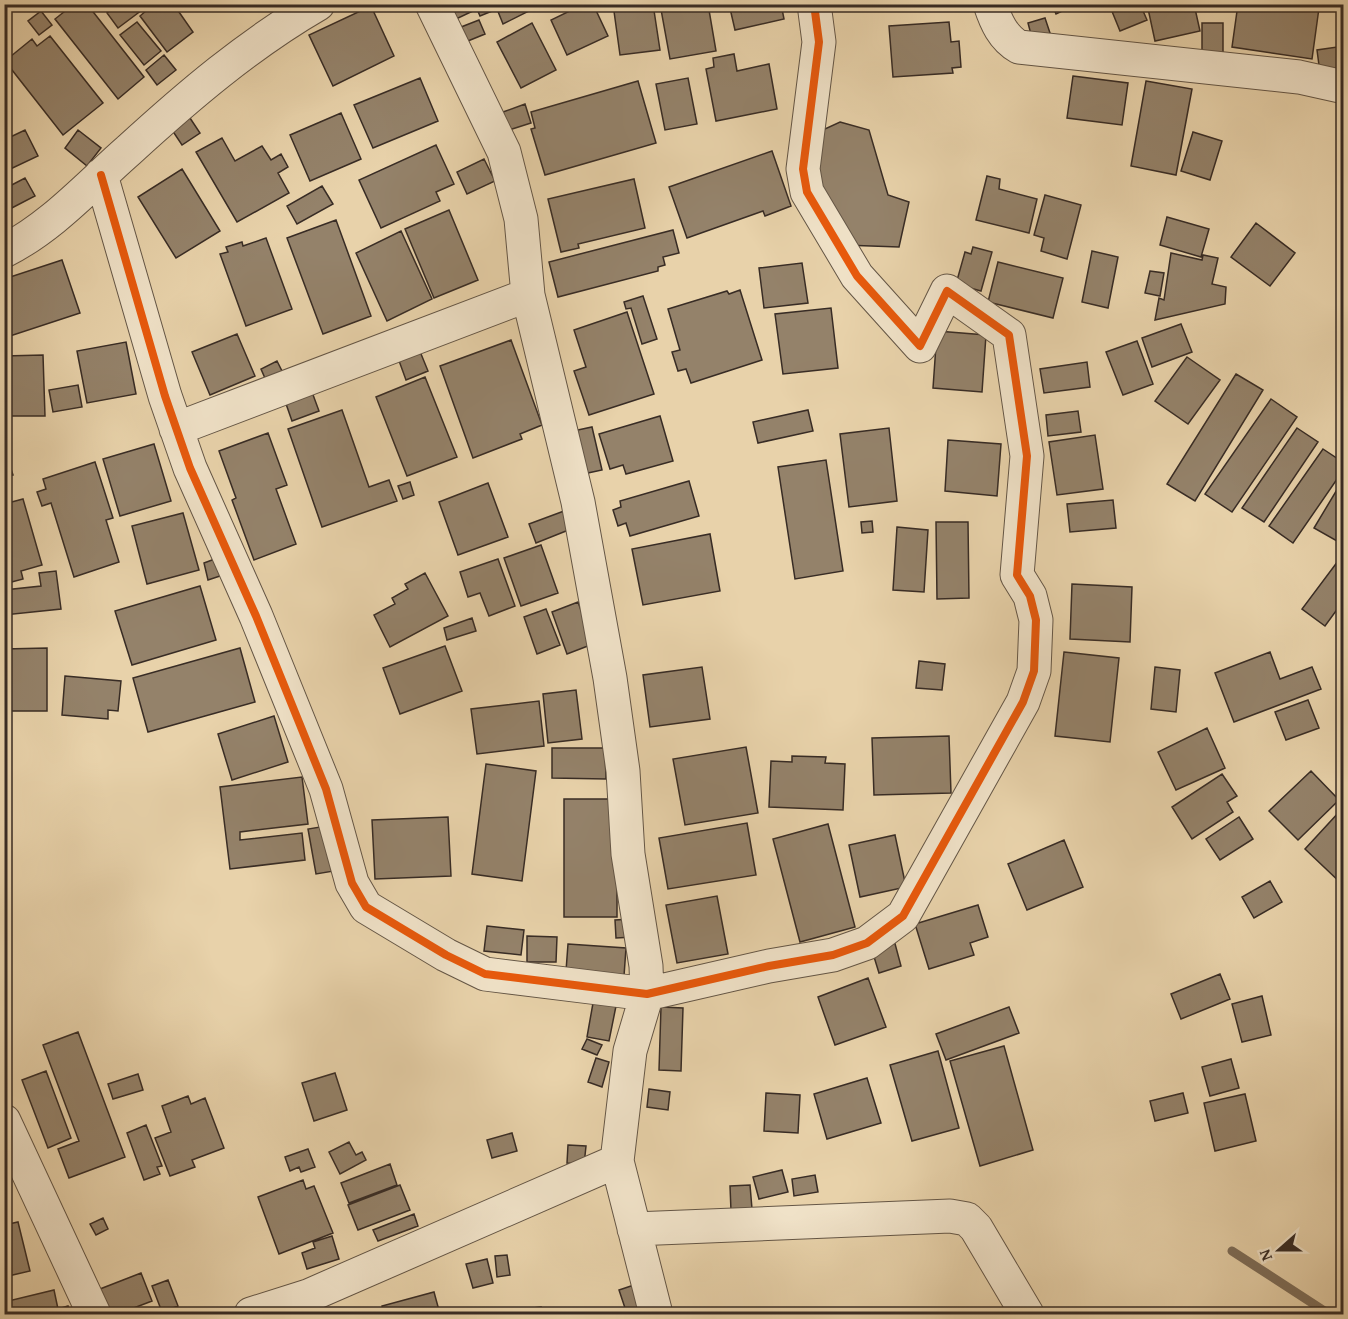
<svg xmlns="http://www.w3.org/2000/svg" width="1348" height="1319" font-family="'Gentium Book Plus',serif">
	<rect width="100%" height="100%" fill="#e8d2aa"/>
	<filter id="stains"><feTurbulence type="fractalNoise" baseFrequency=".00333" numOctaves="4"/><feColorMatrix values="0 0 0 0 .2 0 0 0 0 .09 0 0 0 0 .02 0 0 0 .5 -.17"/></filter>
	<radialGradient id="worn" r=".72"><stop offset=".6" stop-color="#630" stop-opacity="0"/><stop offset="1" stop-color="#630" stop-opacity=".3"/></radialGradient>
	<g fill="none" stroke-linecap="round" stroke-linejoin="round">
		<path stroke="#7e6e5a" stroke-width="9" d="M1232,1251L1329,1314"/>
	</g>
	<path fill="#94826a" stroke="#382c25" stroke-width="1.5" d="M74,4H87L144,77L118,99L55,19Z
		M118,4H150L118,28L107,13Z
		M154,4H188L179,12L193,32L167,52L140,16Z
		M447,4H528L531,10L503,24L497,9L480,16L477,9L454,20Z
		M584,4H593L608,36L567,55L551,20Z
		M613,4H653L660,50L620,55Z
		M660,4H708L716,51L670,59Z
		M729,4H781L784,19L735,30Z
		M1052,4H1077L1056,14Z
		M1109,4H1140L1147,20L1120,31Z
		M1147,4H1194L1200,31L1155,41Z
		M1238,4H1293L1319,8L1312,59L1232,47Z
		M371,6L394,56L333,86L309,35Z
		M41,11L52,25L39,35L28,21Z
		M1045,18L1051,36L1033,42L1028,23Z
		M479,20L485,34L463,43L456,29Z
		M137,22L161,51L144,65L120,35Z
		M949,22L951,42L959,41L961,67L952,68L953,73L893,77L889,26Z
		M532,23L556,70L521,88L497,42Z
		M1202,23H1223V54L1202,55Z
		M50,36L103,103L63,135L5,61L32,39L37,46Z
		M1337,47L1340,70L1320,73L1317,50Z
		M734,54L737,71L769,64L777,109L716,121L706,69L714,67L713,58Z
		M164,55L176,70L157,85L146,70Z
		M1073,76L1128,83L1122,125L1067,118Z
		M420,78L438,121L373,148L354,105Z
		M688,78L697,124L665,130L656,84Z
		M638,81L656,143L545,175L531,129L535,128L531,112Z
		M1146,81L1192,89L1176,175L1131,166Z
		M525,104L531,123L509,130L503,112Z
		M341,113L361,159L310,181L290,135Z
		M188,115L200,133L182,145L170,127Z
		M840,122L869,130L888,195L909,202L899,247L843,245L811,154L814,134Z
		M25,130L38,156L4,172V140Z
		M78,130L101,148L87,166L65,148Z
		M1193,132L1222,141L1210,180L1181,171Z
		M222,138L235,161L262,146L271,160L281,154L288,167L278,173L289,193L237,222L196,152Z
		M436,145L454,184L436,192L440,201L381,228L359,180Z
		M772,151L791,206L765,216L763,211L687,238L669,187Z
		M484,159L495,181L467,194L457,172Z
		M182,169L220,231L176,258L138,197Z
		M987,176L1000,179L999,189L1037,199L1029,233L976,220Z
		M25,178L35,196L6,211L4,189Z
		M634,179L645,228L578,244L579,248L561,252L548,199Z
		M322,186L333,204L297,224L287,206Z
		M1045,195L1081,205L1067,259L1041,251L1044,238L1034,235Z
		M449,210L478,280L434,298L405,229Z
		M1167,217L1209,229L1201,257L1160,245Z
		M336,220L371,316L323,334L287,238Z
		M1256,223L1295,253L1270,286L1231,257Z
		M673,230L679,253L663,257L665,265L658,267V271L558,297L549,262Z
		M401,231L432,299L387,321L356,253Z
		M266,238L292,309L246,326L220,254L228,252L226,247L242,242L243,246Z
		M973,247L992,252L981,291L956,284L965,252L971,254Z
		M1092,251L1118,257L1108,308L1082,302Z
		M1171,253L1202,260L1203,255L1218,258L1212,284L1226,287L1225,304L1155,320L1159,298L1164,300Z
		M62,260L80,313L4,338V279Z
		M998,262L1063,278L1053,318L988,302Z
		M802,263L808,303L764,308L759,268Z
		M1150,271L1164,273L1160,296L1145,293Z
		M740,290L762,360L691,383L686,369L678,371L672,352L680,350L668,309L727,291L729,294Z
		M643,296L657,339L642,344L631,308L626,309L624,302Z
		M831,308L838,368L783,374L775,314Z
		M627,312L654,394L589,415L574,371L586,367L574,330Z
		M1181,324L1192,352L1152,367L1142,338Z
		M937,331L986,335L982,392L933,388Z
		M237,334L255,376L210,395L192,352Z
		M511,340L542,425L520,434L522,439L473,458L440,366Z
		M1137,341L1153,384L1123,395L1106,352Z
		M126,342L136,394L87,403L77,351Z
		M419,349L428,371L406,380L398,358Z
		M43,355L45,416H4V356Z
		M1187,357L1220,380L1188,424L1155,401Z
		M277,361L285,377L268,385L261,369Z
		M1087,362L1090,387L1044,393L1040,369Z
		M1236,374L1263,390L1195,501L1167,484Z
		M425,377L457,457L407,476L376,397Z
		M78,385L82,407L53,412L49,390Z
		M312,392L319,411L292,421L285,401Z
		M1271,399L1297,417L1232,512L1205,494Z
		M342,410L369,487L389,480L397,501L322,527L288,429Z
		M808,410L813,431L758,443L753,422Z
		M1078,411L1081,432L1048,436L1046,415Z
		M660,416L673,461L626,474L623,465L610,469L599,434Z
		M592,427L602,470L583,474L573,431Z
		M889,428L897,501L849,507L840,434Z
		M1297,428L1318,442L1264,522L1242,508Z
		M268,433L287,485L276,489L296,544L254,560L232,500L236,498L219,451Z
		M1095,435L1103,489L1057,495L1049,442Z
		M948,440L1001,444L997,496L945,491Z
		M154,444L171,501L120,516L103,459Z
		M1323,449L1344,463V469L1293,543L1269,526Z
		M7,458L13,475L4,477V459Z
		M826,460L843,571L795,579L778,467Z
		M95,462L113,518L106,520L119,562L74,577L51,503L42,506L37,492L46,489L43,479Z
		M1344,478V545L1314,528Z
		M689,481L699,516L630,536L626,523L618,526L613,510L621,507L620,501Z
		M410,482L414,495L403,499L398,486Z
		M488,483L508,537L458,555L439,502Z
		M23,499L42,565L21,571L23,579L4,584V504Z
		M1113,500L1116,528L1070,532L1067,504Z
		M564,511L571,529L536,543L529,524Z
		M183,513L199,570L147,584L132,526Z
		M872,521L873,532L862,533L861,522Z
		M936,522H968L969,598L937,599Z
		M897,527L928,530L924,592L893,590Z
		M710,534L720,591L643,605L632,549Z
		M541,545L558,593L521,606L504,558Z
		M1344,553V600L1325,626L1302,609Z
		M220,557L226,574L208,580L204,563Z
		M498,559L515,606L489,616L480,593L468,597L460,572Z
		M56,571L61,609L4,615V590L41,586L39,573Z
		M425,573L448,616L390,647L374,615L395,604L392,598L408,589L405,584Z
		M1072,584L1132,587L1130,642L1070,639Z
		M200,586L216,640L132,665L115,611Z
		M578,602L593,644L567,654L552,612Z
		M546,609L560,645L537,654L524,617Z
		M472,618L476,631L447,640L444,628Z
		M445,646L462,691L400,714L383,668Z
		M47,648V711H4V649Z
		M240,648L255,702L148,732L133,678Z
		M1064,652L1119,658L1110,742L1055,736Z
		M1270,652L1280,679L1312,667L1321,689L1234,722L1215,673Z
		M919,661L945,664L942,690L916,688Z
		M702,667L710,719L650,727L643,675Z
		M1155,667L1180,670L1176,712L1151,709Z
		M65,676L121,681L118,711L108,710V719L62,715Z
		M576,690L582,739L548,743L543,694Z
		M1308,700L1319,728L1286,740L1275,712Z
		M539,701L544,746L477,754L471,709Z
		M274,716L288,762L232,780L218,734Z
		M1207,728L1225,768L1176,790L1158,752Z
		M949,736L951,793L874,795L872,738Z
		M746,747L758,813L685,825L673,759Z
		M552,748H605L606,779L552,778Z
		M792,756L826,757L825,763L845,764L843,810L769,807L771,761L792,762Z
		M486,764L536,771L522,881L472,874Z
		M1311,771L1339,800L1298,840L1269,811Z
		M1222,774L1237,796L1227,802L1233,812L1192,839L1172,807Z
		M302,777L308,824L240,832V840L302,833L305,860L230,869L220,787Z
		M564,799H617V917H564Z
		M1340,811L1344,814V886L1305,849Z
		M448,817L451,876L375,879L372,820Z
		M1239,817L1253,839L1220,860L1206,839Z
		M747,823L756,875L668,889L659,838Z
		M828,824L855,927L800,942L773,839Z
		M326,826L334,871L316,874L308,829Z
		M895,835L906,887L860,897L849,845Z
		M1064,840L1083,887L1027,910L1008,864Z
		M1270,881L1282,902L1254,918L1242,897Z
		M717,896L728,954L677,963L666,905Z
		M978,905L988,937L970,943L974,955L929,969L915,924Z
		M632,919L633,937L616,938L615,920Z
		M487,926L524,930L521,955L484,951Z
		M527,936L557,937L556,962H527Z
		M894,940L901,966L879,973L871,947Z
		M568,944L626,948L624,976L566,971Z
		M1220,974L1230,999L1181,1019L1171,994Z
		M868,978L886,1027L835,1045L818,997Z
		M618,996L609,1041L587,1037L593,1003Z
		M1262,996L1271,1035L1242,1042L1232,1004Z
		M661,1007L683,1008L681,1071L659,1070Z
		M1009,1007L1019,1033L946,1060L936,1034Z
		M78,1032L125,1157L69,1178L58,1149L79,1141L43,1045Z
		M587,1039L602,1045L597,1055L582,1049Z
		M1004,1046L1033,1150L980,1166L950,1061Z
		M938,1051L959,1128L912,1141L890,1065Z
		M596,1058L609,1062L602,1087L588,1082Z
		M1231,1059L1239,1088L1210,1096L1202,1067Z
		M46,1071L71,1138L48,1148L22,1080Z
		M335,1073L347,1110L314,1121L302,1083Z
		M138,1074L143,1090L113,1099L108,1084Z
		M867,1078L881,1123L827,1139L814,1094Z
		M649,1089L670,1092L668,1110L647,1107Z
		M766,1093L800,1095L798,1133L764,1131Z
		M1183,1093L1188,1113L1155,1121L1150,1101Z
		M1245,1094L1256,1141L1215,1151L1204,1103Z
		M188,1096L191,1104L205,1098L224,1148L192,1160L195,1167L170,1176L155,1138L171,1132L162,1106Z
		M146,1125L162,1166L157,1167L160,1174L144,1180L127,1133Z
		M512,1133L517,1151L492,1158L487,1140Z
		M349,1142L356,1155L362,1152L366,1160L340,1174L329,1152Z
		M568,1145L586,1146L584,1165L567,1163Z
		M308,1149L315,1167L301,1172L299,1167L290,1171L285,1157Z
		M390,1164L397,1185L349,1203L341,1183Z
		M782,1170L788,1192L759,1199L753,1177Z
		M815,1175L818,1192L794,1196L792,1179Z
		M303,1180L306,1189L314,1186L333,1233L279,1254L258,1197Z
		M400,1185L410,1210L358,1230L348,1205Z
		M750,1185L752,1209L731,1211L730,1186Z
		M414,1214L418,1226L378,1241L373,1230Z
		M103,1218L108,1229L96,1235L90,1224Z
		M18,1222L30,1271L4,1277V1225Z
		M332,1236L339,1259L307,1269L302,1253L315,1248L313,1242Z
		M507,1255L510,1275L497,1277L495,1256Z
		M487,1259L493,1283L473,1288L466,1264Z
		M141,1273L152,1301L118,1314H110L100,1289Z
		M168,1280L178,1306L162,1312L152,1286Z
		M640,1283L651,1314H627L619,1290Z
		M54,1290L58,1309L68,1306L70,1314H4V1302Z
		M434,1292L440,1314H384L382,1306Z
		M541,1307V1314H487L486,1313Z"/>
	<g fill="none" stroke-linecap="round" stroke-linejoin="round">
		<defs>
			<path id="minor" d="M432,4L504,152L521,219L528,295L578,502L610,678L623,771L628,854L646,966L647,994L630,1051L617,1161L656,1314
				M990,4C996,22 1003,38 1019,47L1299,77L1344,87
				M101,175L165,396L190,468L256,616L326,789L352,883L366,907L446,955L485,974L647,994L769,966L833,955L867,943L903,916L1023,702L1034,671L1036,620L1030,596L1017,575L1027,456L1009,335L947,291L920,346L857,276L807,192L803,169L819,42L814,4
				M4,251C52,227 89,185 129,150C188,96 249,44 318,4
				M176,429L528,295
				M4,1121L94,1314
				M634,1229L950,1216L967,1219L976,1228L1027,1314
				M251,1314L308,1296L617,1161"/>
		</defs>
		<use href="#minor" stroke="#645646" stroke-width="35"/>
		<use href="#minor" stroke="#f0e2c8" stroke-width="33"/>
		<defs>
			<path id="cycleway" d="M101,175L165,396L190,468L256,616L326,789L352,883L366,907L446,955L485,974L647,994L769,966L833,955L867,943L903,916L1023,702L1034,671L1036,620L1030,596L1017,575L1027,456L1009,335L947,291L920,346L857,276L807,192L803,169L819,42L814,4"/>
		</defs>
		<use href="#cycleway" stroke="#f0e2c8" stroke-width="11"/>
		<use href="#cycleway" stroke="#e8590c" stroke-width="8"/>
	</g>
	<rect width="1348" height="1319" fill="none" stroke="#e8d2aa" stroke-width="24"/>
	<rect x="6" y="6" width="1336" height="1307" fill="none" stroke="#382c25" stroke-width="3"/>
	<rect x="12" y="12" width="1324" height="1295" fill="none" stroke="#382c25" stroke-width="1.5"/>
	<g transform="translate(1279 1250) rotate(249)" stroke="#f0e2c8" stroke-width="4.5" paint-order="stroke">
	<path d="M0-4.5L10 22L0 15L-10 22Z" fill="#382c25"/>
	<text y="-9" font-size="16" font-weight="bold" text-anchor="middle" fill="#382c25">N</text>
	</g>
	<rect width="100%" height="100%" filter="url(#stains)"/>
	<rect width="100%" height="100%" fill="url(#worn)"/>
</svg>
